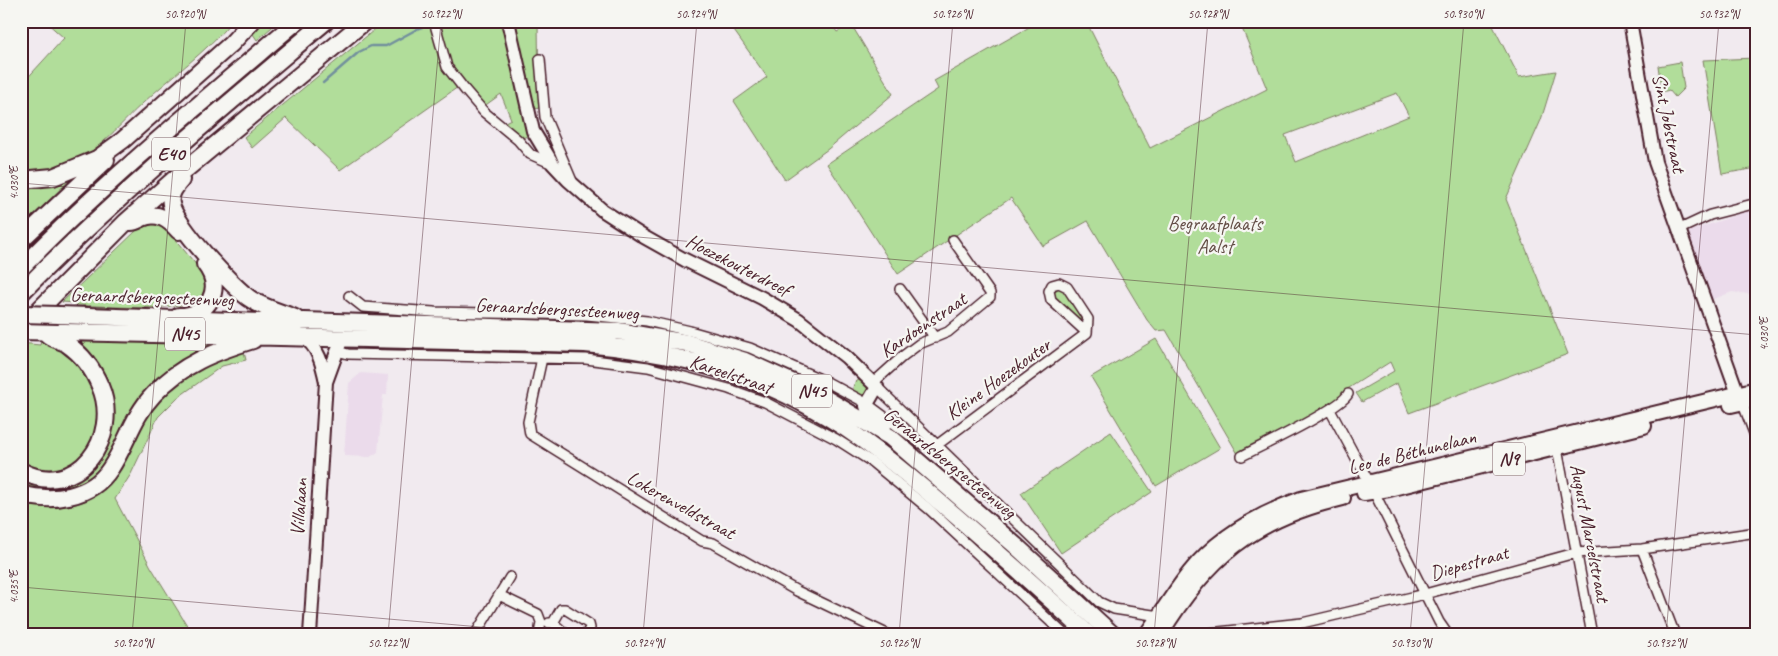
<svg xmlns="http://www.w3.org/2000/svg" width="1778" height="656" font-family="Caveat,sans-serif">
	<rect width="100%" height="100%" fill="#f1eaef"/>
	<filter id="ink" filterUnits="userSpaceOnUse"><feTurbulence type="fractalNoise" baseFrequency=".02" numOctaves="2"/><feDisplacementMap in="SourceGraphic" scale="10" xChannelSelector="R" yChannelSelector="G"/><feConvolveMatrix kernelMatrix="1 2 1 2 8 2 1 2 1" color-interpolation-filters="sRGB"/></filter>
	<g filter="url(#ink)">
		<path fill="#ebdbeb" d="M1757,208V295L1732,292L1711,300L1687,232Z
			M361,373L388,375L387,395H383L378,452L370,457L344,456L349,383Z"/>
		<path fill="#b1dd9a" stroke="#7e7e62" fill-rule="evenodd" d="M45,21H232C206,52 172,76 143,103C123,121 106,143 83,157C65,168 42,170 21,172V85L64,38Z
			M262,21H279L257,40L253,34Z
			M385,21H431L458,87L340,170L286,118L252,148L244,137Z
			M437,21H504L530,135L522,138L503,123L511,119L501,94L483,107L450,67Z
			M513,21H538L539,108L531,110Z
			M727,21H829L837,32L851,24L893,94L828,149L785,180L734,101L767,77Z
			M1040,21H1086L1150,148L1267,89L1239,21H1505L1493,26L1519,77L1556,71L1541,120L1506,199L1568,354L1409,413L1397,383L1362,402L1356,393L1394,371L1390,362L1341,393L1344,399L1238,454L1166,330L1156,331L1147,320L1088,221L1043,246L1011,198L898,274L827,164L938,89L934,81ZM1397,93L1409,116L1296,162L1285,135Z
			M1757,58V168L1722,174L1703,60Z
			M1680,62L1684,88L1675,97L1669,90L1662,92L1658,66Z
			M75,175L21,227V186Z
			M150,222L164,226L203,273L207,283L201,298C180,313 104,306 76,305L75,303L62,302L138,229Z
			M1058,288H1064L1084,320L1083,324L1053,298L1054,293Z
			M74,338L224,341C200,354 172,364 152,384C118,417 116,484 59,492C48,493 33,490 21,489V477L54,483L109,428L73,342Z
			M1156,339L1220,448L1156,486L1091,377Z
			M41,341C49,342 55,347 62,351C123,385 100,497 21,462V343L40,345Z
			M244,352L246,360L222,366L177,398L158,417L131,474L115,499L151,567L193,635H21V504C37,508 51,508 67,506C119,498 126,446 151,409C171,379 210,359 244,352Z
			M853 388a8 8 0 1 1 16 0a8 8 0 1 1-16 0Z
			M1111,432L1152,492L1061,553L1021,493Z"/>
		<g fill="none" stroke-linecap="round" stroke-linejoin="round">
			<path stroke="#72909d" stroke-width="2.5" d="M323,83L359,52L371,46H386L419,28L432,24"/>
			<defs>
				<path id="street" d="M434,21L447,67L465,90L484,112L518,140L530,154L553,164
					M540,59L545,117L572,181
					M1680,229L1710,215L1757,203
					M900,289L935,338
					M349,296L363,307L434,312L587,315L647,321L690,331L750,348L827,382L866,403L920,443L933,448L1087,333L1088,319L1067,287L1059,283L1052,285L1049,291L1051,300L1087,333
					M337,351L348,354L586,359L648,367L729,389L765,402L836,439L872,462L929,509L1065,635
					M542,358L528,422L530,434L702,541L713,543L797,591L889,635
					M873,383L903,356L919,344L948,332L990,297V293L953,240
					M877,387L1099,602L1114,609L1159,616
					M1741,399L1757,441
					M1330,410L1369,482L1439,622L1448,635
					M1556,443L1592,635
					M1242,456C1261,446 1342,408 1348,394
					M1642,549L1675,635
					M499,595L538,614L541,622L539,635
					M549,623H553L567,635
					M553,623L561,609H565L589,624L590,628L586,635
					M475,635L510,577
					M1191,635L1302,623L1425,594L1575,553L1642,549L1757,532"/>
				<path id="secondary" d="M508,21L533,131L553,164L568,180L602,210L644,237L685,260L762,298L799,320L846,357L877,387L866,406L869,415L885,426
					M1630,21L1655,162L1738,394
					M302,337C318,344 323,367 326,382
					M310,635L326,382L342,338"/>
				<path id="primary" d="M1731,405L1757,399
					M1364,493L1389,489L1644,426
					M1146,635C1161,614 1174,592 1190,572C1218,537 1260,514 1301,499L1757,389
					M1160,635C1207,557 1253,519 1343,498"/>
				<path id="highway" d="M21,180L53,177L97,159L123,140L231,44L252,21
					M181,180C175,187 169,194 171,204C174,224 234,289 252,300C266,309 280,312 295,318
					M131,222C136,222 138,220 142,218C158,211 169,220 179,231
					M21,240L106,160
					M21,268C107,180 203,101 297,21
					M21,293C116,196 222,109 326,21
					M59,315L289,323L304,321L618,331L687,343L745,361L818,394L890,437L1016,546L1113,635
					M179,316C210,316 224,288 205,264
					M27,322L126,222L179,175L365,21
					M21,331L585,344C664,351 743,369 812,408C860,434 901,469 942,504C992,547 1041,591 1089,635
					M21,471C77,501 122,437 100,386C93,369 83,355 67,344C61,340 52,339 47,334
					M21,494C52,503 91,498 110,469C127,444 132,417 154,394C182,364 214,352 253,340"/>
			</defs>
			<use href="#street" stroke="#4a1f2b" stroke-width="12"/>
			<use href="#secondary" stroke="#4a1f2b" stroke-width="16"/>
			<use href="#primary" stroke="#4a1f2b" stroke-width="18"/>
			<use href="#highway" stroke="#4a1f2b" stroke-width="20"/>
			<use href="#street" stroke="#f6f6f2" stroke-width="9"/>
			<use href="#secondary" stroke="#f6f6f2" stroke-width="12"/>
			<use href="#primary" stroke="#f6f6f2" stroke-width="14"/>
			<use href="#highway" stroke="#f6f6f2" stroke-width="16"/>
			<defs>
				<path id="highway-bridge" d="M21,314L59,315"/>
			</defs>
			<use href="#highway-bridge" stroke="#4a1f2b" stroke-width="20" stroke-linecap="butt"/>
			<use href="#highway-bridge" stroke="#f6f6f2" stroke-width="16"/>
		</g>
	</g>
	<path fill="none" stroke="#4a1f2b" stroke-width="1" stroke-opacity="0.45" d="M21,183L1757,335M21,587L572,635M132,635L186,21M388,635L441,21M643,635L697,21M899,635L953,21M1154,635L1208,21M1410,635L1464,21M1666,635L1719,21"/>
	<g text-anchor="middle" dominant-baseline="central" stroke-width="4.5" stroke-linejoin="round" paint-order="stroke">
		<g fill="#f6f6f2" stroke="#7e6067" stroke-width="1">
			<rect x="152" y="137.5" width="38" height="33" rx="4"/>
			<rect x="165" y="317.5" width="40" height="33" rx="4"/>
			<rect x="792" y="374.5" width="40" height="33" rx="4"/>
			<rect x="1493" y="442.5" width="32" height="33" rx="4"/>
		</g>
		<g font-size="19" font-weight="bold" fill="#4a1f2b">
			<text x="171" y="154">E40</text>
			<text x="185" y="334">N45</text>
			<text x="812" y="391">N45</text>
			<text x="1509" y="459">N9</text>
		</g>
		<g font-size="20" fill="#4a1f2b" stroke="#f6f6f2">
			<text transform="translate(1669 123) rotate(78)">Sint Jobstraat</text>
			<text transform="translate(738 265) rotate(27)">Hoezekouterdreef</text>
			<text transform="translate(152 297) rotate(2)">Geraardsbergsesteenweg</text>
			<text transform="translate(557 309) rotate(3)">Geraardsbergsesteenweg</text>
			<text transform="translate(923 325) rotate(-34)">Kardoenstraat</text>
			<text transform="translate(731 374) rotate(19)">Kareelstraat</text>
			<text transform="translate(998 379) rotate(-36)">Kleine Hoezekouter</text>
			<text transform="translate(1412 452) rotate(-14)">Leo de Béthunelaan</text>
			<text transform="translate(950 463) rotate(39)">Geraardsbergsesteenweg</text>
			<text transform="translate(681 505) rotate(29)">Lokerenveldstraat</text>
			<text transform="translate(299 507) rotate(-86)">Villalaan</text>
			<text transform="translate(1590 533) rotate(79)">August Marcelstraat</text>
			<text transform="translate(1469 563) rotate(-16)">Diepestraat</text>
		</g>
		<g font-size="20" fill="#644e47" stroke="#f6f6f2">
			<text x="1215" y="223">Begraafplaats<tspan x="1215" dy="23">Aalst</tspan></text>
		</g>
	</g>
	<rect width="1778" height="656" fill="none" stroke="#f6f6f2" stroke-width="55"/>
	<rect x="28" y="28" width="1722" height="600" fill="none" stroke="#4a1f2b" stroke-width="2"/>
	<g font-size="12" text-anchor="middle" fill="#4a1f2b">
		<text x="185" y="18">50.920°N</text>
		<text x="441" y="18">50.922°N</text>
		<text x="696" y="18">50.924°N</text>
		<text x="952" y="18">50.926°N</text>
		<text x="1208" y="18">50.928°N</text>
		<text x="1463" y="18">50.930°N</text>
		<text x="1719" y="18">50.932°N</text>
		<text transform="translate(14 183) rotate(-90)" y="4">4.030°E</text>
		<text transform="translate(1764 334) rotate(-90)" y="4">4.030°E</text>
		<text transform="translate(14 587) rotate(-90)" y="4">4.035°E</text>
		<text x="133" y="647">50.920°N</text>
		<text x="388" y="647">50.922°N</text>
		<text x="644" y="647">50.924°N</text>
		<text x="899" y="647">50.926°N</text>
		<text x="1155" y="647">50.928°N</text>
		<text x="1411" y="647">50.930°N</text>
		<text x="1666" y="647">50.932°N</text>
	</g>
</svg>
